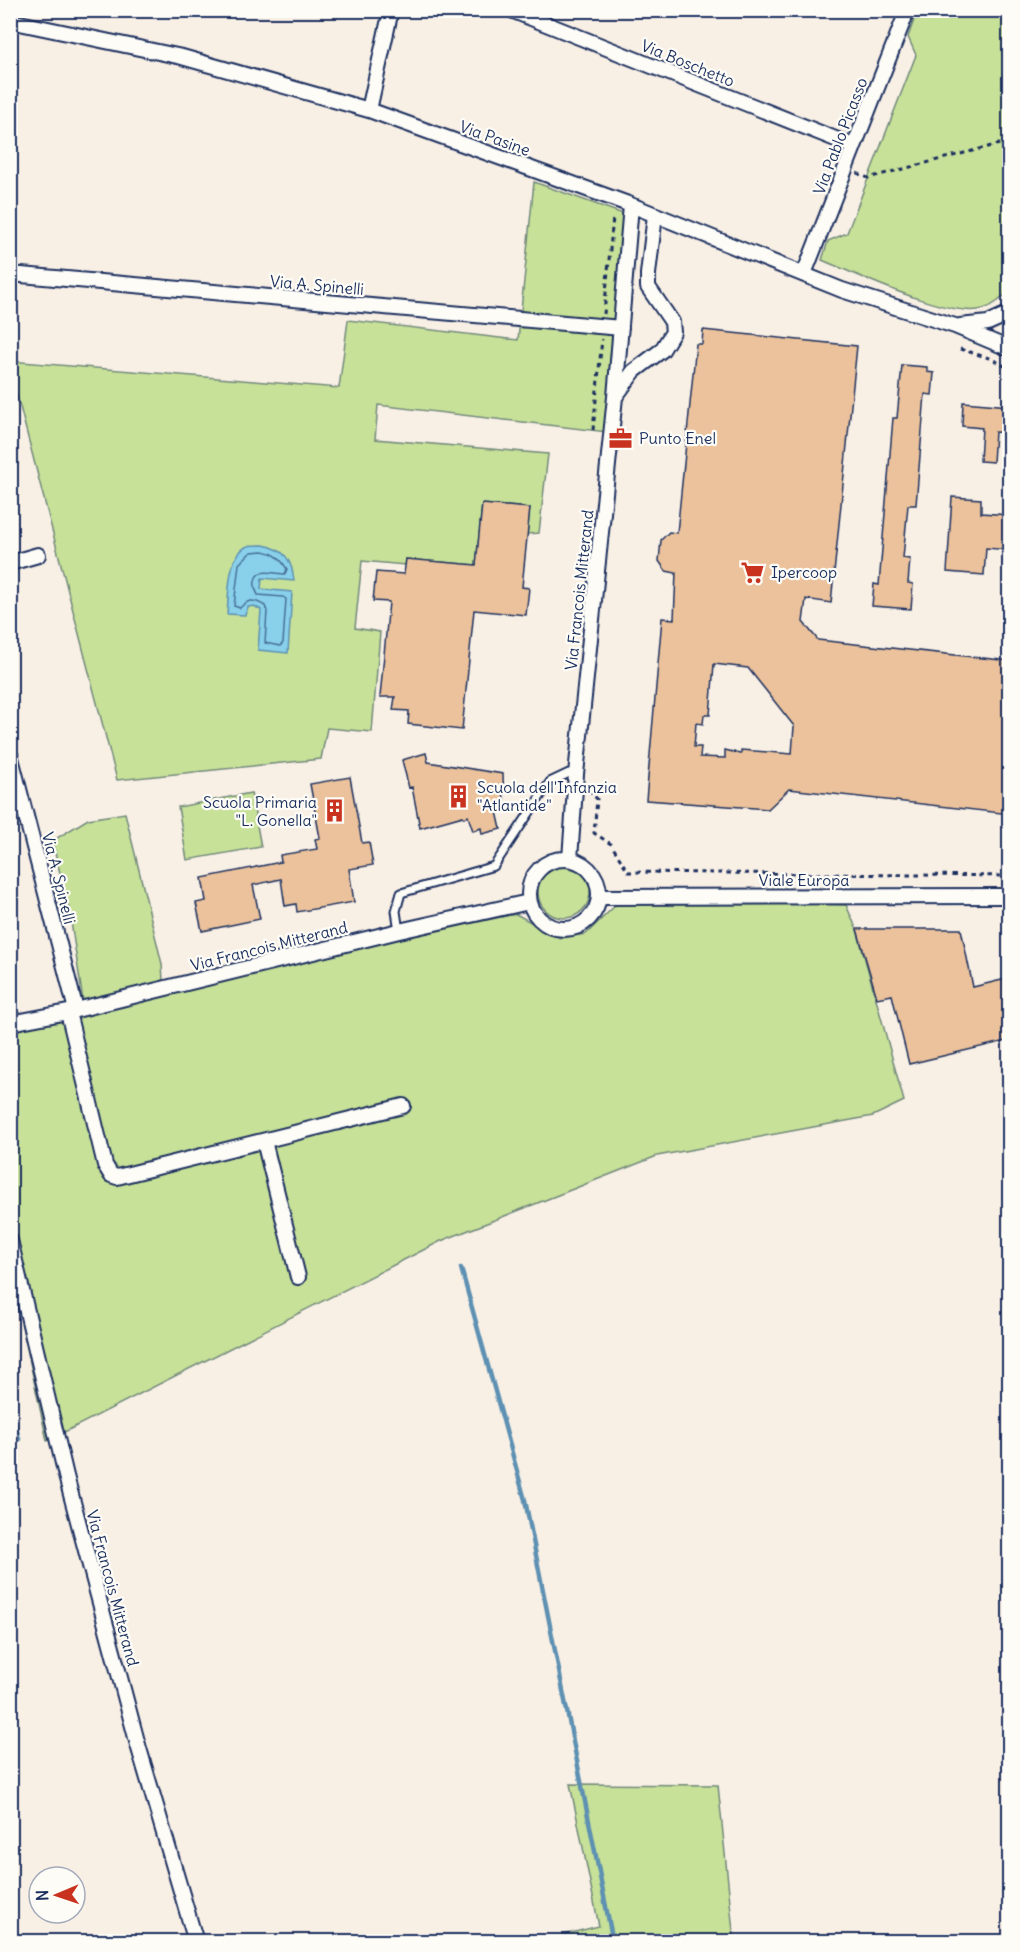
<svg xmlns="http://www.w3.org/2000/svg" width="1020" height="1952" font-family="Delius,sans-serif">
	<rect width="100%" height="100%" fill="#f9f0e5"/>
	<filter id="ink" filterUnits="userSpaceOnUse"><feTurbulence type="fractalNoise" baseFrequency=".0167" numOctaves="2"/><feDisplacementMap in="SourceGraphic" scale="12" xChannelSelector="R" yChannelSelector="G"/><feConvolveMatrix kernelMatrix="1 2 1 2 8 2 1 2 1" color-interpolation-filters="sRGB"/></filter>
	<g filter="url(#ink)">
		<path fill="#c7e198" stroke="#71887b" stroke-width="1.5" d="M917,11H1009V291C1002,298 994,306 983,309C951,319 856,274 822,260L828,241L847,233L916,55L908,37Z
			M534,182L626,215L607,432L378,405L375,439L548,454L539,533L527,534L530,508L482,504L476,565L406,559L405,565L362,561L355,628L380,632L372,732L327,728L321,759L117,780L11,372L10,361L339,388L348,320L518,340Z
			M251,793L261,847L187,860L178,807Z
			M125,813L162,964L164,996L391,937L516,914L560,938L586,934L623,898L846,905L857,930L904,1101L873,1116L657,1156L441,1241L47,1441L11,1275L10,1030L85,1014L69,909L52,841L88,819Z
			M538 892a26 26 0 1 1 52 0a26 26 0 1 1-52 0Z
			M570,1784L718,1785L734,1941H539L599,1926Z"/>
		<path fill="#89d0ea" stroke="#5d90b2" stroke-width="1.5" d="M263,545C285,549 292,560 294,581L262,578L261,589L292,592L288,653L258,650L261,610L254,606L248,607L245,615L227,614C229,595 227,554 248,546C252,545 259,545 263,545Z"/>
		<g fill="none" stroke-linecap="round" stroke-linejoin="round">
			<path stroke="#476f96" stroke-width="1.5" d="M263,551C275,553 280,558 287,569L285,574C275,574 257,567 255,581C254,587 255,590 258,595L283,597L286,599L283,643L280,646L265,643L267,611L265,606C254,599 248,599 240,608L234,606L239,564L251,552Z"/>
			<path stroke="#5d90b2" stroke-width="4.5" d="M461,1268L525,1500L613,1942
				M10,1408L19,1439"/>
		</g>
		<path fill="#ebc29b" stroke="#1b2f5e" stroke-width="1.5" fill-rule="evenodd" d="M703,330L857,346L831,603L806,599L803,622L818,640L1010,661V814L789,789L768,809L646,800L662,618L674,619L676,573L666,571L659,561L661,540L669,532L677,533L696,344H702ZM714,664L748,668L794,726L792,754L741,750V754L725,750V758L700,757L701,747H694L696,723L703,724L704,715H710Z
			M902,365L927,367V372L934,373L932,395L925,394L916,505H908L903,558L910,559L908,583L913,584L911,609L872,606L874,584L879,585L893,418H897Z
			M963,402L1010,406V433L995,432L993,462L980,461L982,428L962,426Z
			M952,497L981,499V513L1010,515V550L986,548L984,575L947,572Z
			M482,504L530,508L522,587L529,588L526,615L474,610L462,730L408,724L409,711L393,710L395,697H380L389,602L373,601L376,572L404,574L406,559L476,565Z
			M426,753L428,762L503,774L504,807H496L501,829L482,834L481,828L473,831L468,816L464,818L463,816L420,828L412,787L409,788L402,760Z
			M350,777L362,843L369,842L373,865L349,869L354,902L297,912L296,904L285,906L281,879L253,885L260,919L202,931L196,903L206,901L202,878L281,862L280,855L317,849L315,839L320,838L310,784Z
			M857,929H961L973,987L1010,978V1040L909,1064L892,995L877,998Z"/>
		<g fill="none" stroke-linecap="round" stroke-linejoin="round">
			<defs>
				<path id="service" d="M399,931L396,911L401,893L494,866L550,782L569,773L576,774"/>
				<path id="minor" d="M511,10L853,146
					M10,21L182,57L369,110L631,205L842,290L955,326L1010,349
					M369,110L391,10
					M631,205L615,397L634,371L662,350L673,332L672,322L648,287V274L655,215
					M10,274L621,328
					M804,274L904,19L905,10
					M960,326L988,323L1010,313
					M10,563L38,555
					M10,754L76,1010
					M529 894a35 35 0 1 1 70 0a35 35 0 1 1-70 0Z
					M570,859L576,774L615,397
					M599,897L1010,896
					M68,1012L105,1165L111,1175L117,1177L403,1106
					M10,1022H16L68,1012L399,931L529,902
					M264,1141L298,1277
					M10,1240L66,1476L138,1745L196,1942"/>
			</defs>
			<use href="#service" stroke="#1b2f5e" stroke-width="11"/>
			<use href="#minor" stroke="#1b2f5e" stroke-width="18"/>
			<path stroke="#1b2f5e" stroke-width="3" stroke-dasharray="4.5 4.5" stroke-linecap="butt" d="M857,173L868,178L1007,142
				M604,314L613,217
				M960,349L992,359L1010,369
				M593,430L602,339
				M588,791L591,792L597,799L594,833L611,844L628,872L1010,876"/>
			<use href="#service" stroke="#fdfcf7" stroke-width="7"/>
			<use href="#minor" stroke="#fdfcf7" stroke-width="14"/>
		</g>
	</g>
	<defs>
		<symbol id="office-bare" viewBox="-9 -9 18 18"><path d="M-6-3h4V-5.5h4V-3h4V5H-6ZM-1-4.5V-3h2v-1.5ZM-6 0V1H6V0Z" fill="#c8321e" stroke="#fdfcf7" stroke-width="2.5" paint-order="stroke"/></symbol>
		<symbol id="supermarket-bare" viewBox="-9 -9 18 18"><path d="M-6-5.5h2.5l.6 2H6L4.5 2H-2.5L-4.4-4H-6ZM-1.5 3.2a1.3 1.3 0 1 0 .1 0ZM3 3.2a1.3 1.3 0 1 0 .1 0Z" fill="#c8321e" stroke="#fdfcf7" stroke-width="2.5" paint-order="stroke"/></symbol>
		<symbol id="building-bare" viewBox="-9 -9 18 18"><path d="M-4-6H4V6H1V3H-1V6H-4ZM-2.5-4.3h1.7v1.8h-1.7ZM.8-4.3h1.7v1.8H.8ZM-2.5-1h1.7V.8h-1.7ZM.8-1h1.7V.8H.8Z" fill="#c8321e" stroke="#fdfcf7" stroke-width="2.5" paint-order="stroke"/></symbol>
	</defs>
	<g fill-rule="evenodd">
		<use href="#office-bare" x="604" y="422" width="33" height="33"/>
		<use href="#supermarket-bare" x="736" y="556" width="33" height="33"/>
		<use href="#building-bare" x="442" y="780" width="33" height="33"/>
		<use href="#building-bare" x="318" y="794" width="33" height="33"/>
	</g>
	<g text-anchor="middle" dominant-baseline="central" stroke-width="4.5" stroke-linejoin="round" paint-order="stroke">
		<g font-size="16" fill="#1b2f5e" stroke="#fdfcf7">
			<text transform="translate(688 63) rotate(22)">Via Boschetto</text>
			<text transform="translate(840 136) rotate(-69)">Via Pablo Picasso</text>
			<text transform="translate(495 138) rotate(20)">Via Pasine</text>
			<text transform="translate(317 285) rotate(5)">Via A. Spinelli</text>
			<text transform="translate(579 590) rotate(-84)">Via Francois Mitterand</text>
			<text transform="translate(59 878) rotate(76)">Via A. Spinelli</text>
			<text x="804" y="880">Viale Europa</text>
			<text transform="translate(269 946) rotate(-14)">Via Francois Mitterand</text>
			<text transform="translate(113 1588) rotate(75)">Via Francois Mitterand</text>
		</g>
		<g font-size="16" fill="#1b2f5e" stroke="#fdfcf7" text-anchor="start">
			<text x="639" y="438">Punto Enel</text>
			<text x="771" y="572">Ipercoop</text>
			<text x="477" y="787">Scuola dell'Infanzia<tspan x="477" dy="18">"Atlantide"</tspan></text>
			<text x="317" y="802" text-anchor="end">Scuola Primaria<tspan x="317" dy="18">"L. Gonella"</tspan></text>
		</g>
	</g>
	<rect width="1020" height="1952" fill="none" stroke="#fdfcf7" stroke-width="36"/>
	<rect x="18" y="18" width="984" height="1916" fill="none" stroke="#1b2f5e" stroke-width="2" filter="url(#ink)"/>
	<g transform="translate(57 1895) rotate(268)"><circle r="28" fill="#fdfcf7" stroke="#a3aaba" stroke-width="1.5"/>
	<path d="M0-4.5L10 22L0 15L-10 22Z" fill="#c8321e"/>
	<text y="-9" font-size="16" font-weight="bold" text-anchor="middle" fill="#1b2f5e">N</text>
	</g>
</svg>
